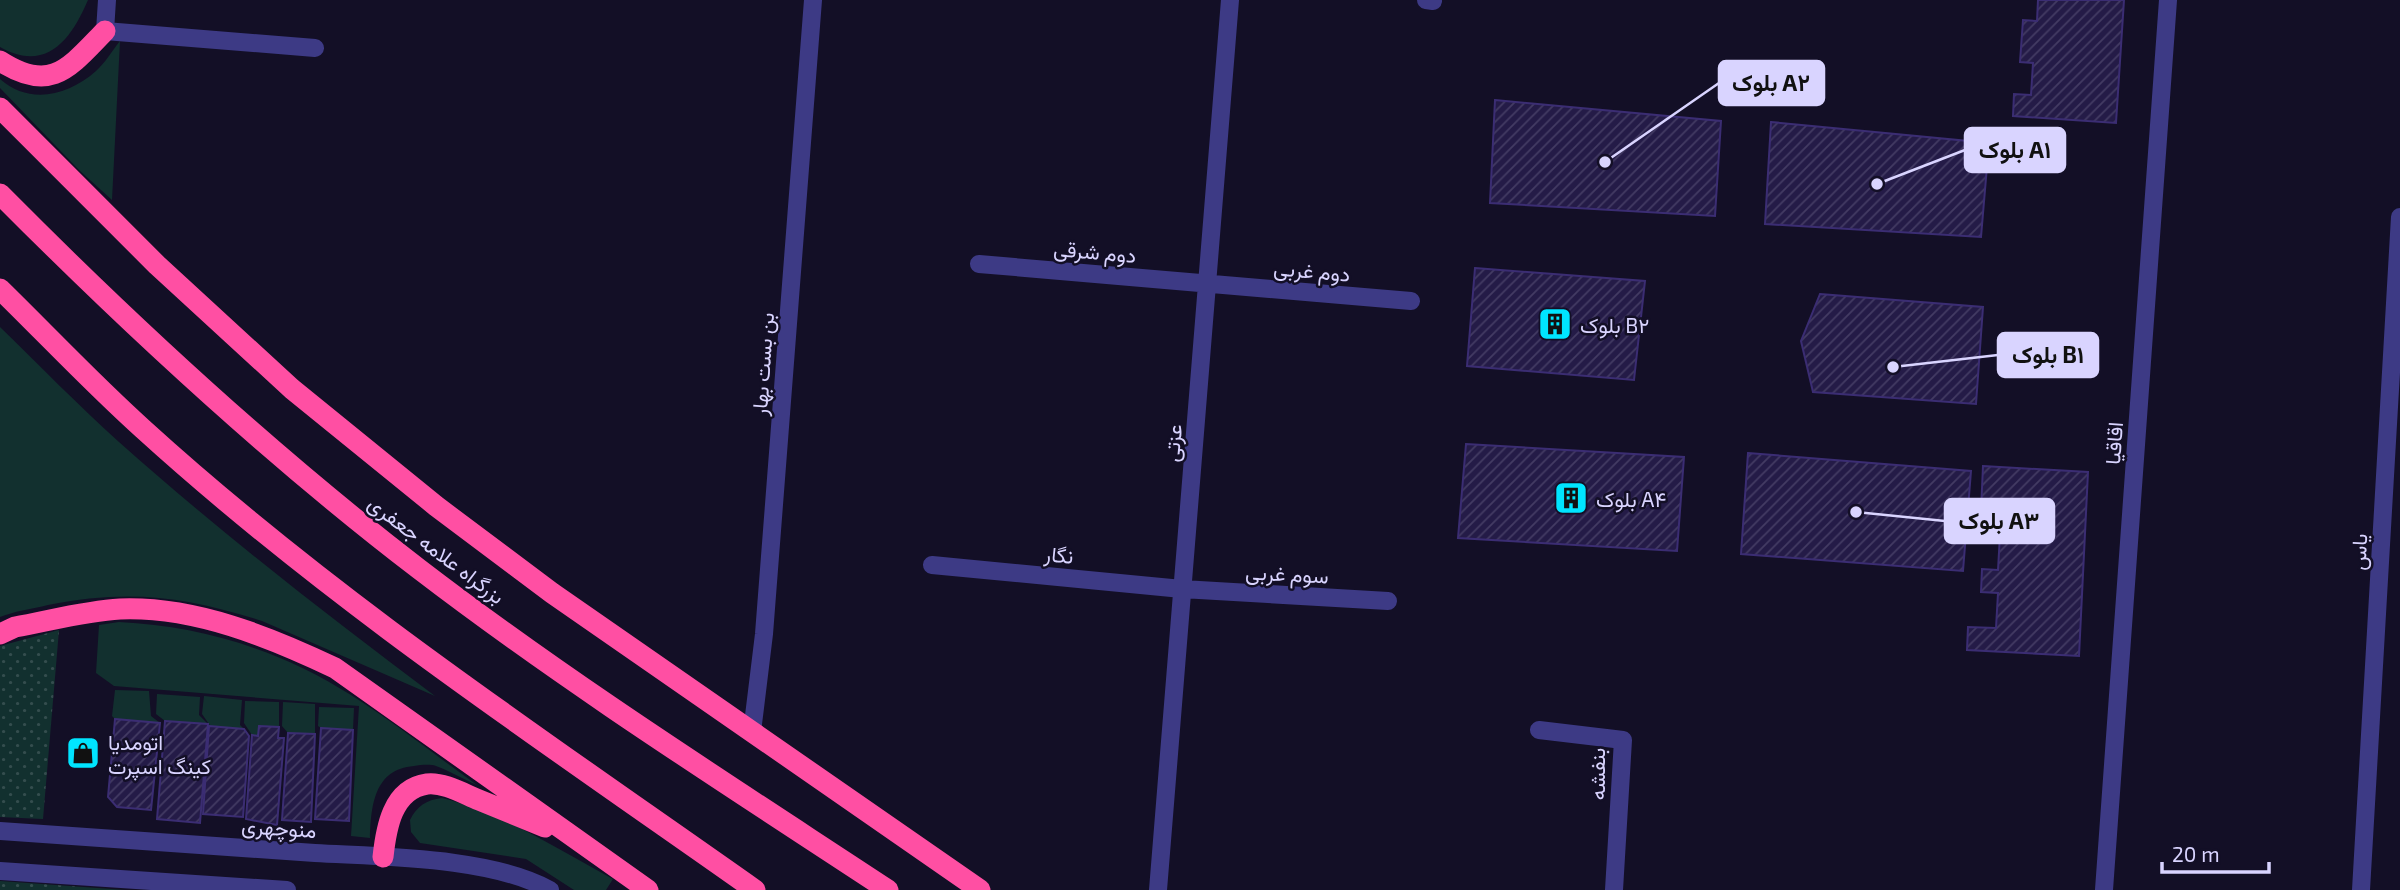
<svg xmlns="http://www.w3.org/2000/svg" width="2400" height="890" font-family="'Exo 2',Vazirmatn,sans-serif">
	<defs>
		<pattern id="grass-dots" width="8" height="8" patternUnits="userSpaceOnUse" patternTransform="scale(1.75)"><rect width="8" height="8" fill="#12302f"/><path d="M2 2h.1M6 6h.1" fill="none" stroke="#344d4e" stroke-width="1.8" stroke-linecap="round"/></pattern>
		<pattern id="building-hatch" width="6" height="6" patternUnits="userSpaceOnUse" patternTransform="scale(1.75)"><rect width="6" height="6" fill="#241b47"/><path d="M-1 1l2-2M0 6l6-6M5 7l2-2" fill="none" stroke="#433b63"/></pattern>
	</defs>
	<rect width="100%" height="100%" fill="#130f26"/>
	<path fill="url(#grass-dots)" d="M59,630L43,819L0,817V646Z
		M0,881L125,890H0Z"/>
	<path fill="#12302f" d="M0,0H88C71,40 46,73 0,47Z
		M120,41L112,200L79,170L0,88V79C29,105 68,96 96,71C105,63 112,51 120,41Z
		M0,327C39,365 78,405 119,442C220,532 327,615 435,696L262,621C184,596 128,589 48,605C32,609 15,611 0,617Z
		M119,622C202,626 280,650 351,695C394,722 435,755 477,785C463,779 450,771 436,766C430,764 421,765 414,766C374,769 371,806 370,838L351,836L359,706L114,686L96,673L99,625Z
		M115,690L149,691L151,716L160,723L115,719L112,716Z
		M157,694L200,697L199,715L208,724L165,721L156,714Z
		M204,696L242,700L240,725L244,729L211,727L202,714Z
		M245,701L279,702V727L259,726L258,736L252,735L244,723Z
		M283,702L315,704V734L288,733L282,726Z
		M319,707L354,708L353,730L321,728L318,726Z
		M442,798C503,813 559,850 613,879L606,890H574L526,859L420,843L411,832L410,820C417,806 426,800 442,798Z"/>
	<path fill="url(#building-hatch)" stroke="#3b2d73" stroke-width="2" d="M2038,0H2124L2116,123L2013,116L2014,94L2031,95L2033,63L2020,62L2023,20L2037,21Z
		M1495,100L1721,121L1715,216L1490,203Z
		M1771,122L1989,143L1981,237L1765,224Z
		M1475,268L1645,281L1634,380L1467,366Z
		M1820,294L1983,307L1976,404L1813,392L1801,341Z
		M1466,444L1684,457L1677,551L1458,538Z
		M1748,453L1971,471L1963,571L1741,554Z
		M1983,466L2088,472L2079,656L1967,650L1968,627L1996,628L1998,593L1981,592L1982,569L1998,570L2000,534L1980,533Z
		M115,719L160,723L151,810L117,807L108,797Z
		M165,721L208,724L200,823L157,819Z
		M209,726L244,729L249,736L243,817L203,814Z
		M259,726L279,727L278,738H284L277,825L246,819L252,735L258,736Z
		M321,728L353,730L349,821L315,819Z
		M288,733L315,734L311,822L282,820Z"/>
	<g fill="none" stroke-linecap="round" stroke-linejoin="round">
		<path stroke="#3d3a85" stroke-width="18" d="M107,0L105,31L315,48
			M1426,0L1433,1
			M979,264L1411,301
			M932,565L1182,589L1388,601
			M1539,730L1623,740L1614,890
			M752,732L764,634L813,0
			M0,831C105,838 210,845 315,853C383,857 491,857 550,890
			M0,871L287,890
			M1158,890L1230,0
			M2104,890L2168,0
			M2361,890L2400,217"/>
		<path stroke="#ff4fa3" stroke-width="21" d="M0,61C51,94 69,68 105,31
			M0,108L157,265L292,389L436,506L552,593L980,890
			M0,194C132,327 270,455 419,569C569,684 730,786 888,890
			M0,289C48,336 94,385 143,429C332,601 547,743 755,890
			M0,634L15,627C49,621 85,611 120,609C194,606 270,637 335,668L648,890
			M383,857C386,829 392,789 427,784C444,782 464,794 479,800C501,809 523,818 545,827"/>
	</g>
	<defs>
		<symbol id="building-square" viewBox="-11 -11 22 22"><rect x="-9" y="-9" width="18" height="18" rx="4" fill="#00e5ff" stroke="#130f26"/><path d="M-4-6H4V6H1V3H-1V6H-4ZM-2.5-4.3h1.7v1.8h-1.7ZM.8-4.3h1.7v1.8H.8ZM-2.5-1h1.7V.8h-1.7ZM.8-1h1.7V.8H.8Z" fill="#111"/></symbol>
		<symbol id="shop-square" viewBox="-11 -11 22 22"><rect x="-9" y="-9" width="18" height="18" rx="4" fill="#00e5ff" stroke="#130f26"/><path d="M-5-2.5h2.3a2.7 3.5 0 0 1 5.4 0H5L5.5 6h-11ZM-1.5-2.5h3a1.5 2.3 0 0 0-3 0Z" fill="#111"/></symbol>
	</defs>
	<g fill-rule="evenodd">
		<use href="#building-square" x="1536" y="305" width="38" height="38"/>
		<use href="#building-square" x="1552" y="479" width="38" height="38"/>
		<use href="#shop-square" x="64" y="734" width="38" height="38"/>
	</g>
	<g text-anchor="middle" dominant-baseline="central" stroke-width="5" stroke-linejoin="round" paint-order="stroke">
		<g font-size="21" fill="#d9d4ff" stroke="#130f26">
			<text transform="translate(1095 251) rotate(5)">دوم شرقی</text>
			<text transform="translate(1312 270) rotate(5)">دوم غربی</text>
			<text transform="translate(762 364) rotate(-86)">بن بست بهار</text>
			<text transform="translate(1172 443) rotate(-85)">عزتی</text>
			<text transform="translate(2113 443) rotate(-86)">اقاقیا</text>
			<text transform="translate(437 549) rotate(37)">بزرگراه علامه جعفری</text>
			<text transform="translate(2358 552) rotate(-87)">یاس</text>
			<text transform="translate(1059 554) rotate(6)">نگار</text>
			<text transform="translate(1287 573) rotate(3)">سوم غربی</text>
			<text transform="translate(1596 774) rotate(-90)">بنفشه</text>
			<text transform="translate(279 827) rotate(4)">منوچهری</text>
		</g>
		<g font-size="21" fill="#d9d4ff" stroke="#130f26" text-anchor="start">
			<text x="1580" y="324">بلوک B۲</text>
			<text x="1596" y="498">بلوک A۴</text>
			<text x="108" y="741">اتومدیا<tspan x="108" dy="24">کینگ اسپرت</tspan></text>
		</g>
	</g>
	<path fill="none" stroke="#d9d4ff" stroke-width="2.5" d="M1605 162L1719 83M1877 184L1965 150M1893 367L1998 355M1856 512L1945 521"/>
	<g fill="#d9d4ff" stroke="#130f26" stroke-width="2.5">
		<circle cx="1605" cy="162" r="7"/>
		<circle cx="1877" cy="184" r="7"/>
		<circle cx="1893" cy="367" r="7"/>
		<circle cx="1856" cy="512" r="7"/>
	</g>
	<g fill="#d9d4ff" stroke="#d9d4ff" stroke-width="2.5">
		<rect x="1719" y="61" width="105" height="44" rx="7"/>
		<rect x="1965" y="128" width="100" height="44" rx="7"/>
		<rect x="1998" y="333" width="100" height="44" rx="7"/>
		<rect x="1945" y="499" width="109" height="44" rx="7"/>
	</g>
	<g font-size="23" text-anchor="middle" font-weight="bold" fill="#111">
		<text x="1771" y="91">بلوک A۲</text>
		<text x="2015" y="158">بلوک A۱</text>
		<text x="2048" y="363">بلوک B۱</text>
		<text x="1999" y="529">بلوک A۳</text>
	</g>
	<path d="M2162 862v10h107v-10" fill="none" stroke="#d9d4ff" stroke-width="3.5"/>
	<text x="2172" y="862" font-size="21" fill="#d9d4ff" stroke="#130f26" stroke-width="5" paint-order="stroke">20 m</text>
</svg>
